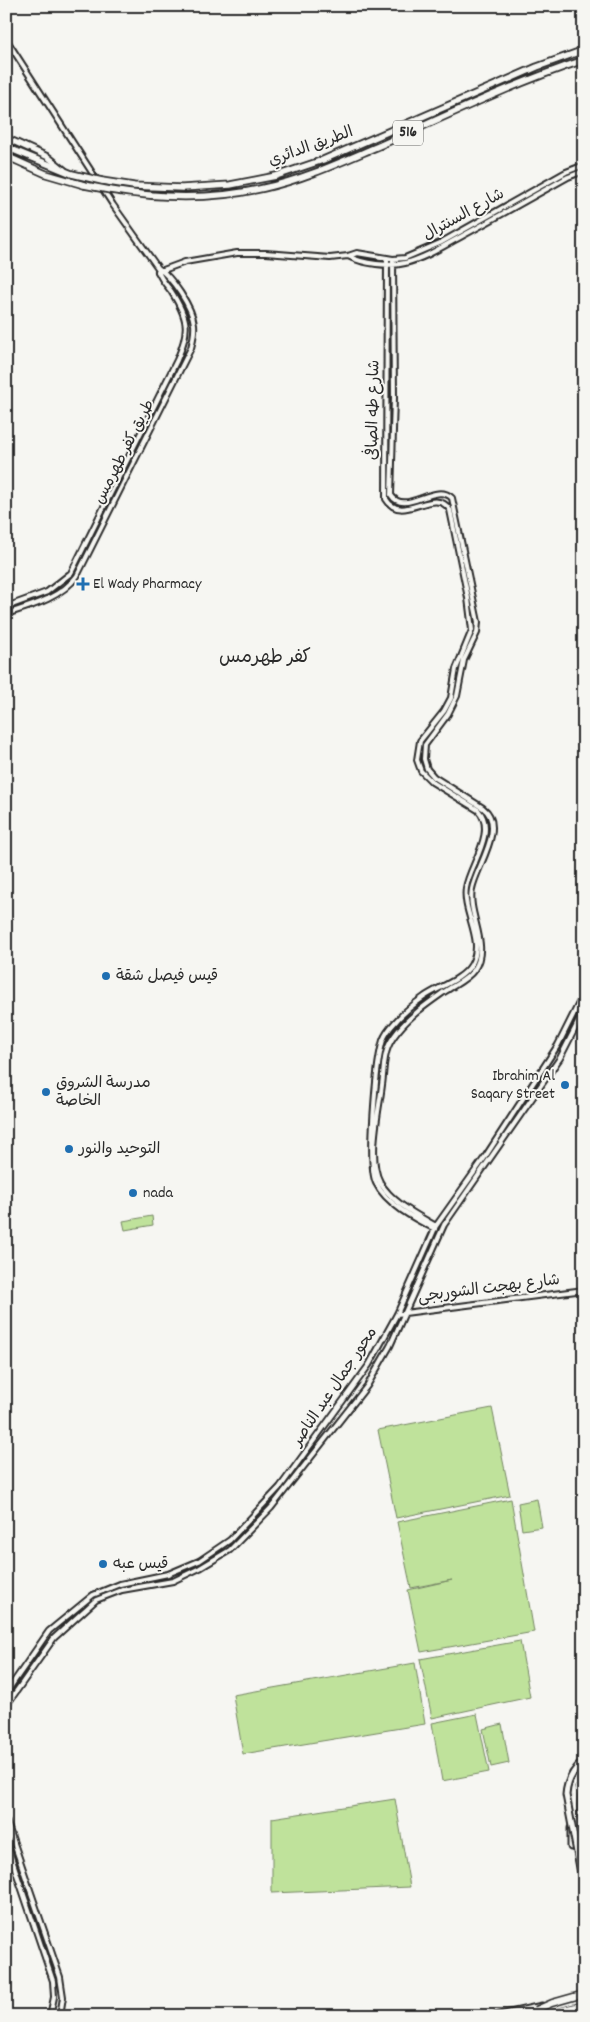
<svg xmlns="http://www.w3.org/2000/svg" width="590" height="2022" font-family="Dekko,'Playpen Sans Arabic',sans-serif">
	<rect width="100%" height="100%" fill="#f6f6f2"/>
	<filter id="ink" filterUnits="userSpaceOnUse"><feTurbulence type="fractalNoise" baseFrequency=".02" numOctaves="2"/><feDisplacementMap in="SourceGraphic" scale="10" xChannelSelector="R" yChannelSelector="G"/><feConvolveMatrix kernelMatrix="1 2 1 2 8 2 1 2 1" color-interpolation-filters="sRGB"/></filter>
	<g filter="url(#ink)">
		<path fill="#bfe29b" stroke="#758663" d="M152,1216L153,1225L125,1230L123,1221Z
			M492,1408L510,1495L396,1518L378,1430Z
			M511,1499L534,1632L421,1652L408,1590L452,1580L411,1588L397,1522Z
			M537,1499L542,1527L522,1530L518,1503Z
			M520,1641L530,1697L432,1718L420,1659Z
			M415,1663L425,1724L243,1754L233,1695Z
			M477,1714L489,1772L442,1781L432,1723Z
			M502,1724L509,1763L491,1767L483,1729Z
			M395,1799L410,1887L272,1893V1818Z"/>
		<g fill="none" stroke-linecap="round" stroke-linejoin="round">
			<defs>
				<path id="minor" d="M6,39L113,205L158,268C172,277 192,307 194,324C195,332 193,340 191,348L77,576C61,598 31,606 6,614
					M348,256C363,264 389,267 405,263C426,258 445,245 464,235C499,216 534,196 568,177L584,171
					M387,258L386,499C402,526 434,485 450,510L468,598L472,630L456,669L451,698L444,711L420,741L417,760L421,771L432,782L478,810C498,831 469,866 466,888C462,913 486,941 471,965C462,980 438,987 424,997C412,1005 400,1016 391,1027C387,1032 383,1038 382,1044C376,1067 367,1164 376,1183C386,1204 415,1219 435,1229
					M393,259L394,398L391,495C405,517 435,481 452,498L478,622L477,633L464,660L457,696L448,714L425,745L424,759L427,769L434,777L483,808C507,826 476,867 472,889C467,915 491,945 474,970C467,980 454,985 444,992C427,1004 411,1015 398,1031C394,1036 390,1042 388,1047C383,1059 384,1072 382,1085C379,1111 367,1158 380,1182C391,1202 417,1215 436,1226
					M158,272L185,262L237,253H266L330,258L348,256L357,253L393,259L405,258L440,243L566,172L584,165
					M6,607L47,592L71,573L177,360C190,330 189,319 171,291C166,285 160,278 158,271
					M397,1314L584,1290
					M6,1693L49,1631L93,1595L120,1584L168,1574L199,1561L230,1540L280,1487L369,1365L397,1314L436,1226L485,1157L558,1045L584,993
					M6,1706L54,1638L96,1600L122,1590L173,1581L200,1568L230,1550L271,1508L367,1386L390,1346L444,1225L560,1058L584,1011
					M6,1820L60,1977L63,1997L60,2016
					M6,1842L53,1981L54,1997L50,2016
					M581,1869L582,1859C579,1835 566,1794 584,1774"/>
				<path id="major" d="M6,138L48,157L64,170
					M570,1810L572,1786L584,1769
					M571,1828V1847
					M495,2016L542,2006"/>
				<path id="highway" d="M6,147L72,174
					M6,156L46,174L84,185
					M102,181L134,186L182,188L230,185L276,176L323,160L537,67L584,50
					M110,190C162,199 212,200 264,188C305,179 343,161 381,145C448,115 514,83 584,60
					M514,2016L584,1998
					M535,2016L584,2005"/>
			</defs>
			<use href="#minor" stroke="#2b2b2b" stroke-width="8"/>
			<use href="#major" stroke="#2b2b2b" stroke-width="9"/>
			<use href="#highway" stroke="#2b2b2b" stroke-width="9"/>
			<use href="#minor" stroke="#f6f6f2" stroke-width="4"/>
			<use href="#major" stroke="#f6f6f2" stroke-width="5"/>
			<use href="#highway" stroke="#f6f6f2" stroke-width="5.5"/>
			<path stroke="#2b2b2b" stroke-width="1" stroke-dasharray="8 4" stroke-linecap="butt" d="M570,2016L584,2012"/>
			<defs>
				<path id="major-bridge" d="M584,1761C573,1770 567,1781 566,1795L584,1889"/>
				<path id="highway-bridge" d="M72,174L102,181
					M84,185L110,190
					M536,2010L552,2003L584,1994"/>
			</defs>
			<use href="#major-bridge" stroke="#2b2b2b" stroke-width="9" stroke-linecap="butt"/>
			<use href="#highway-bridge" stroke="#2b2b2b" stroke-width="9" stroke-linecap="butt"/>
			<use href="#major-bridge" stroke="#f6f6f2" stroke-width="5"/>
			<use href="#highway-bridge" stroke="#f6f6f2" stroke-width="5.5"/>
		</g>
	</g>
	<g fill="#1f6fb2" stroke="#f6f6f2" stroke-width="2">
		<path d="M80.5 576.5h5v5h5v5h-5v5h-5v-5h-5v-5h5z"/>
		<circle cx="106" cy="976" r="5"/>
		<circle cx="565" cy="1085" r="5"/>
		<circle cx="46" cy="1092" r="5"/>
		<circle cx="69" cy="1149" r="5"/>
		<circle cx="133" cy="1193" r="5"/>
		<circle cx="103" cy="1564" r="5"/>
	</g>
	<g text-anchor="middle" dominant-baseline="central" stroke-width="4" stroke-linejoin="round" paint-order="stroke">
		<rect fill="#f6f6f2" stroke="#686867" stroke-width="1" x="393" y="120.5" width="30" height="25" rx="4"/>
		<g font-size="15" font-weight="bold" fill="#2b2b2b">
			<text x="408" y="133">516</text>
		</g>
		<g font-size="16" fill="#2b2b2b" stroke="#f6f6f2">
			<text transform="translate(311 147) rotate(-20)">الطريق الدائري</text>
			<text transform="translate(464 215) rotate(-29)">شارع السنترال</text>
			<text transform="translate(374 410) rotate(-89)">شارع طه الصافى</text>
			<text transform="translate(125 452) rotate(-63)">طريق كفر طهرمس</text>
			<text transform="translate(489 1289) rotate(-7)">شارع بهجت الشوربجى</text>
			<text transform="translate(335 1387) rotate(-56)">محور جمال عبد الناصر</text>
		</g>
		<g font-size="16" fill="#2b2b2b" stroke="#f6f6f2" text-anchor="start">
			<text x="93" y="584">El Wady Pharmacy</text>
			<text x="116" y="976">قيس فيصل شقة</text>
			<text x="555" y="1076" text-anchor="end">Ibrahim Al<tspan x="555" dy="18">Saqary Street</tspan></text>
			<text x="56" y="1083">مدرسة الشروق<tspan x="56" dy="18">الخاصة</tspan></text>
			<text x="79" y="1149">التوحيد والنور</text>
			<text x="143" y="1193">nada</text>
			<text x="113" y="1564">قيس عبه</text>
		</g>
		<g font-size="19" fill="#2b2b2b" stroke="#f6f6f2">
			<text x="265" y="658">كفر طهرمس</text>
		</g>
	</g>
	<rect width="590" height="2022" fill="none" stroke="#f6f6f2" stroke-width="25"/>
	<rect x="12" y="12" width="565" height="1997" fill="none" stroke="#2b2b2b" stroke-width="2" filter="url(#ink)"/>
</svg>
